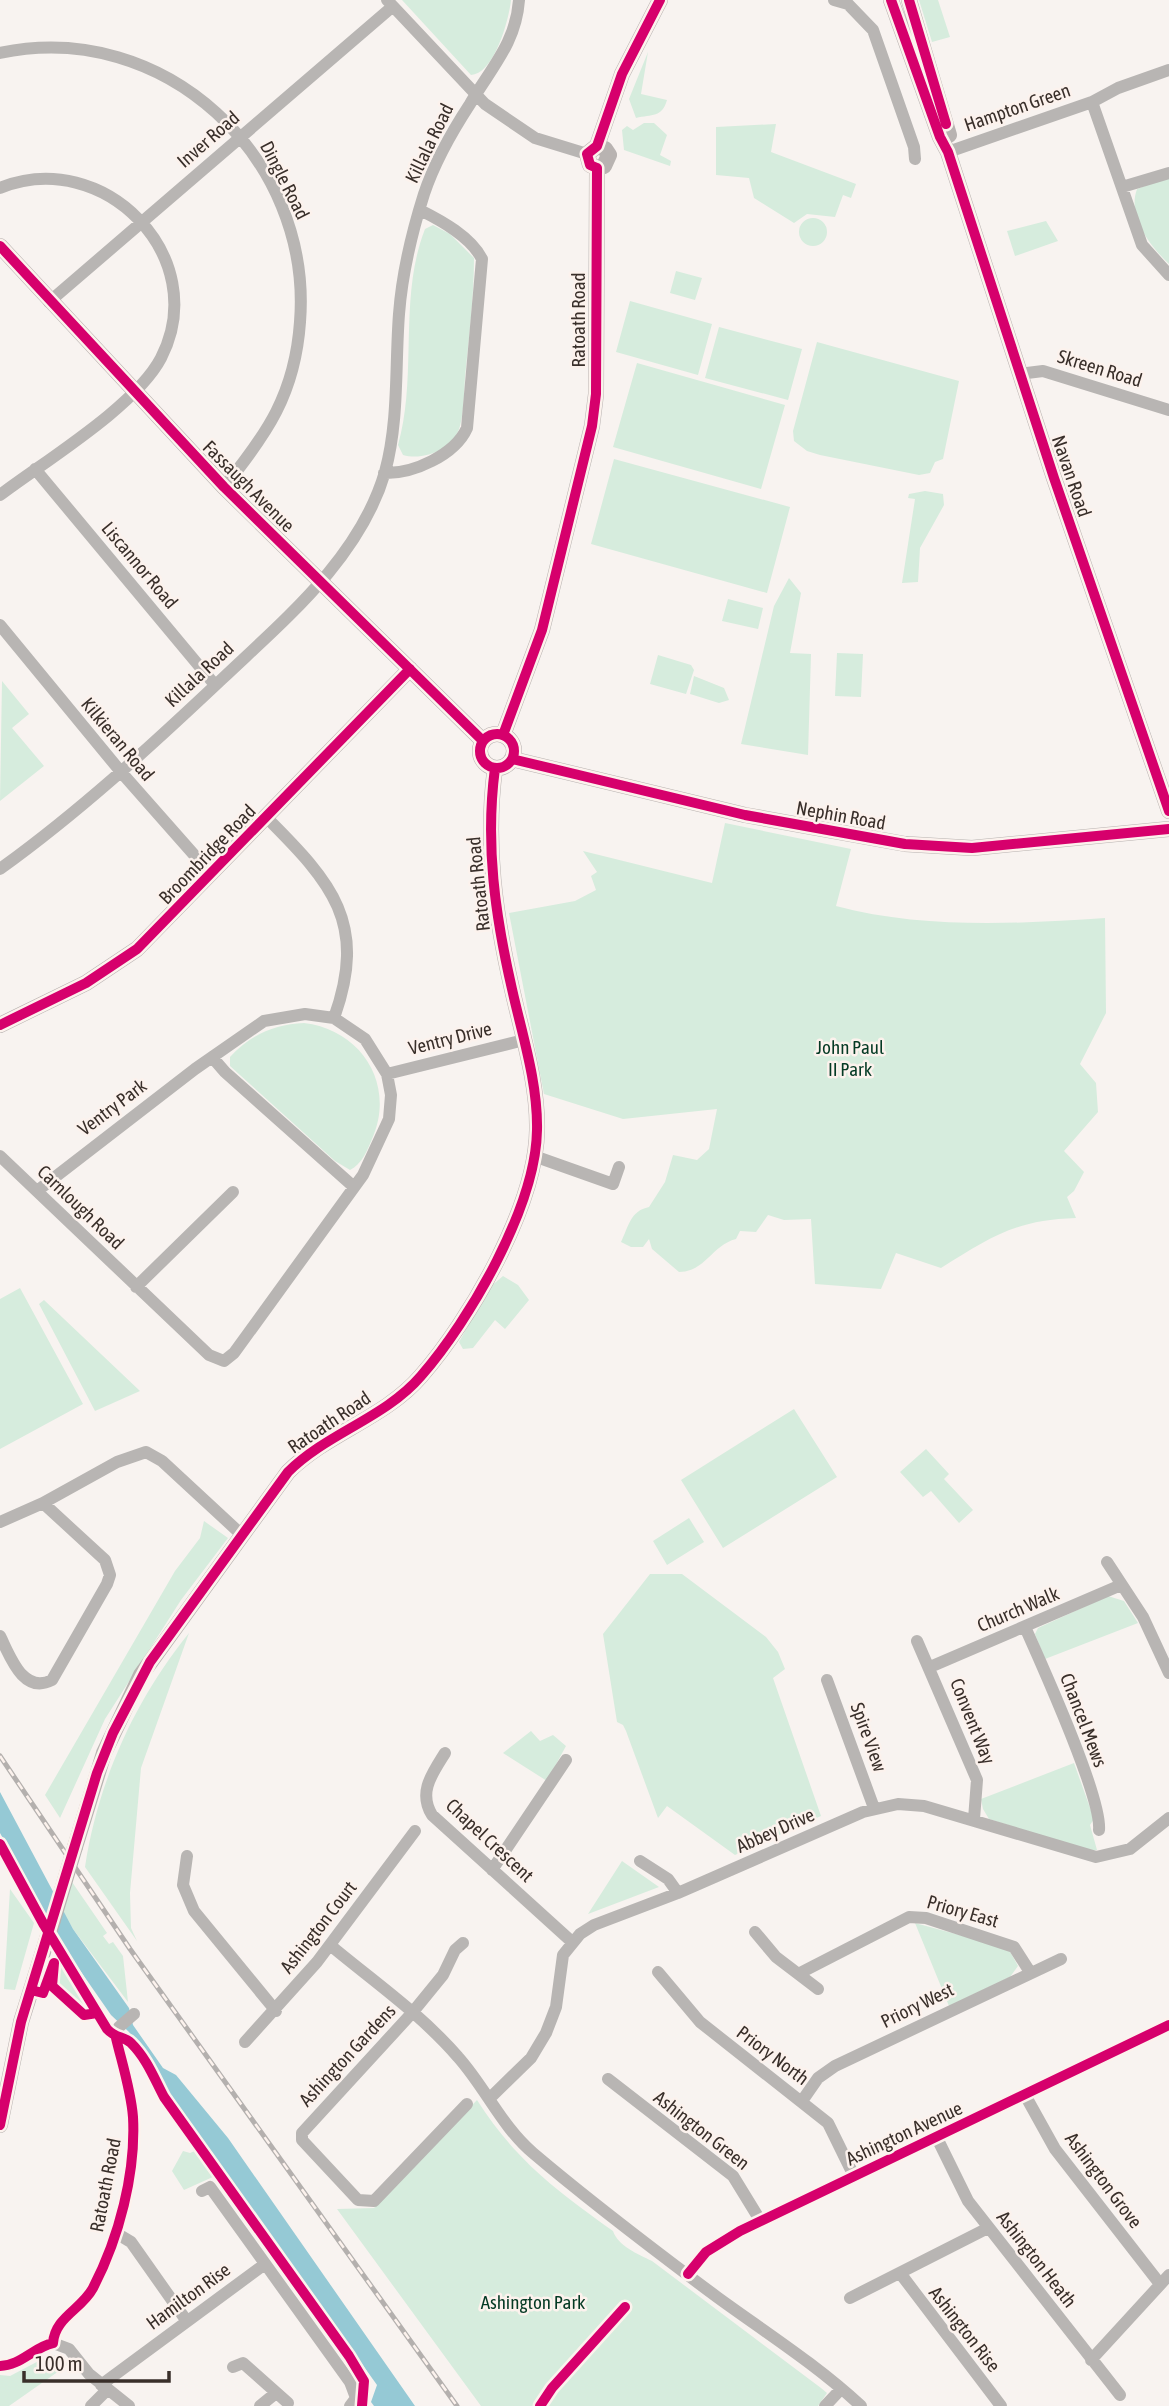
<svg xmlns="http://www.w3.org/2000/svg" width="1169" height="2406" font-family="'Asap Condensed',sans-serif">
	<rect width="100%" height="100%" fill="#f8f3f0"/>
	<path fill="#d6ecdd" d="M402,0H511C509,20 494,74 471,75Z
		M919,0H938L950,37L932,42Z
		M648,52L641,94L667,100C662,118 652,114 636,118L629,99Z
		M644,123H654L667,135L660,155L671,161L670,166L624,150L622,130L627,126L633,130Z
		M776,124L771,152L856,184L851,198L843,195L835,217L807,214L794,223L754,198L749,178L716,175V127Z
		M1169,177V264C1150,246 1127,216 1137,189Z
		M799 232a14 14 0 1 1 28 0a14 14 0 1 1-28 0Z
		M1046,221L1058,241L1015,256L1007,231Z
		M433,225L450,234L474,258C474,297 469,338 465,377C464,393 464,411 460,426C454,449 424,461 403,455L398,445C418,375 398,298 425,229Z
		M676,271L702,278L695,300L670,293Z
		M630,301L712,324L698,375L616,352Z
		M719,327L802,349L788,400L705,378Z
		M817,342L959,381L943,459L935,462L930,473L919,475L820,455L807,451L794,441L793,431Z
		M637,363L785,405L761,489L613,447Z
		M614,459L790,507L767,593L591,544Z
		M925,491L943,494L944,505L920,548L918,582L902,583L915,499L908,498L909,494Z
		M789,578L801,593L790,653L811,654L808,755L741,744L774,606Z
		M728,599L763,608L758,629L722,621Z
		M837,653L863,654L861,697L835,696Z
		M658,655L691,665L694,670L686,694L650,684Z
		M694,676L724,688L729,700L719,703L690,694Z
		M2,681L29,714L12,728L44,766L0,801Z
		M725,823L851,849L836,906C922,929 1017,924 1105,918L1106,1013L1080,1064L1096,1083L1098,1112L1064,1151L1084,1172L1074,1191L1067,1197L1076,1218C1015,1220 991,1237 941,1268L896,1253L881,1289L815,1284L811,1219L784,1220L768,1215L756,1232L740,1231L736,1239C712,1245 705,1272 679,1272L652,1249L649,1239L643,1247H631L621,1242C629,1226 630,1211 649,1207L665,1182L673,1155L697,1160L709,1149L717,1109L623,1119L544,1094L509,913L575,901L596,890L591,876L597,872L583,851L712,883Z
		M304,1023C362,1030 396,1085 372,1139C367,1151 362,1164 350,1170L335,1161L230,1066V1057C250,1035 275,1024 304,1023Z
		M503,1276L518,1285L529,1300L505,1329L495,1320L473,1348L463,1349L459,1342L489,1288Z
		M20,1288L83,1404L0,1449V1299Z
		M44,1300L140,1391L95,1411L39,1304Z
		M794,1409L837,1477L723,1548L681,1480Z
		M926,1449L949,1474L944,1479L973,1510L959,1523L931,1491L923,1497L900,1472Z
		M689,1518L704,1542L667,1565L653,1541Z
		M204,1521L228,1538L181,1600L105,1719L60,1818L45,1795L175,1571L200,1538Z
		M650,1574H682L766,1637L778,1652L785,1669L773,1678L821,1816L735,1855L667,1806L658,1818L626,1731L623,1725L617,1722L603,1634Z
		M1108,1596L1124,1601L1138,1623L1045,1659L1035,1634L1038,1628Z
		M189,1633L141,1768L130,1893L131,1928L137,1941L85,1867C98,1781 135,1700 189,1633Z
		M531,1731L540,1741L553,1735L566,1746L547,1781L503,1753Z
		M1074,1763L1094,1819L1090,1825L1097,1850L1088,1851L989,1819L983,1809L981,1799Z
		M622,1861L659,1887L588,1914Z
		M72,1882L107,1933L103,1936L109,1944L113,1942L123,1956L128,2002L73,1929L63,1911Z
		M10,1889L34,1923L15,1990L4,1989Z
		M915,1923L1008,1948L1018,1966L1010,1977L949,2006Z
		M56,1954L78,1985L83,2001L93,2010L89,2013L82,2011L53,1983L58,1966L53,1958Z
		M477,2100C516,2161 556,2190 613,2231C618,2246 638,2254 652,2261L821,2388L827,2393L818,2406H481L337,2209L374,2208Z
		M197,2150L215,2176L184,2190L172,2171L183,2151L190,2153Z
		M52,2354L69,2364L9,2406H0V2375L10,2376Z"/>
	<path fill="#95c9d5" d="M0,1792L73,1929L129,2008L133,2025L163,2068L176,2075L228,2138L415,2406H374L371,2402L377,2385L185,2116L129,2032L111,2015L61,1943L0,1833Z"/>
	<g fill="none" stroke-linecap="round" stroke-linejoin="round">
		<path stroke="#b8b5b3" stroke-width="12" d="M387,0L485,104L535,138L587,154
			M834,0L848,4L873,30L914,147L915,159
			M0,53C164,18 313,158 300,322C295,394 267,434 224,487
			M1092,102L1142,245L1169,275
			M948,152L1092,102L1118,88L1169,70
			M1122,187L1169,173
			M0,188C103,146 213,257 161,358C136,406 45,461 0,495
			M49,302L392,7
			M1019,374L1043,371L1169,410
			M35,469L215,685
			M384,473C413,474 455,455 467,428L482,259C471,237 442,221 420,210
			M0,625L121,772L211,874
			M267,818C332,883 368,923 334,1018
			M0,869C79,812 151,746 222,679C284,620 360,558 385,472C399,421 395,366 399,314C402,274 412,232 424,194C434,164 453,130 470,104C491,68 516,43 519,0
			M212,1057L225,1072L354,1187
			M387,1074L524,1040
			M0,1156L209,1355L224,1361L234,1353L363,1175L389,1119L391,1095L387,1074L365,1039L334,1018L305,1014L264,1021L195,1069L37,1191
			M534,1156L613,1184L619,1167
			M136,1287L233,1192
			M0,1522L43,1503L117,1462L146,1452L162,1461L242,1535
			M1107,1562L1143,1617L1169,1673
			M1025,1627C1041,1663 1102,1797 1099,1830
			M0,1636C10,1656 23,1695 52,1680L107,1584L110,1575L105,1560L43,1503
			M917,1641L977,1780L974,1819
			M930,1667L1121,1585
			M827,1680L874,1808
			M445,1753C432,1774 418,1792 432,1815L571,1941
			M187,1856L183,1885L194,1911L276,2011
			M640,1861L668,1879L678,1893
			M492,1870L566,1760
			M755,1932L776,1957L818,1989
			M463,1943L455,1950L443,1975L412,2013L302,2133V2140L358,2200L374,2201L467,2104
			M330,1945C373,1981 421,2014 458,2057C485,2087 502,2127 533,2153C592,2203 654,2250 717,2297C765,2332 817,2365 861,2406
			M658,1972L700,2022L828,2123L854,2176
			M800,1973L909,1917L926,1918L1014,1947L1030,1972
			M245,2042L317,1962L415,1831
			M608,2079L733,2176L760,2220
			M1025,2095L1055,2149L1160,2284
			M490,2098L531,2058L546,2033L556,2007L563,1955L580,1934L594,1925L678,1893L863,1812L898,1804L924,1806L1096,1857L1130,1849L1169,1818
			M802,2101L818,2078L835,2066L1061,1959
			M937,2138L968,2201L1120,2395
			M202,2191L210,2187L350,2382L356,2398L350,2406
			M116,2233L131,2242L186,2320
			M900,2273L1001,2406
			M688,2274L706,2252L740,2231L1169,2025
			M850,2298L988,2228
			M53,2343C55,2317 81,2310 93,2288C119,2238 136,2173 133,2117C131,2091 122,2063 116,2038L119,2027L134,2014
			M53,2343L69,2349L89,2374L129,2406
			M1091,2360L1169,2275
			M0,2366C20,2366 34,2347 53,2343
			M233,2367L243,2363L288,2403
			M101,2385L265,2264
			M91,2406L107,2390
			M260,2406L276,2393
			M825,2406L841,2389"/>
		<path stroke="#b8b3b1" stroke-width="16" d="M891,0L940,137L948,152L1054,478L1169,811
			M909,0L949,135
			M597,168L590,165L587,154L597,146L622,74L660,0
			M597,168L604,166L609,155L605,149L597,146
			M0,246L224,487L483,741
			M480 751a17 17 0 1 1 34 0a17 17 0 1 1-34 0Z
			M503,735L542,630L592,426L596,394L597,168
			M512,759L745,815L905,844L972,848L1169,829
			M0,1025L86,983L137,949L410,669
			M75,1847L104,1753L141,1675L288,1472C327,1433 385,1418 421,1376C470,1320 536,1206 537,1130C538,1083 522,1034 512,989C495,915 485,844 495,768
			M0,2125L21,2022L53,1920"/>
		<defs>
			<path id="rail" d="M0,1756L130,1949L457,2406"/>
		</defs>
		<use href="#rail" stroke="#b4b0ae" stroke-width="5"/>
		<use href="#rail" stroke="#fcf2ed" stroke-width="2.5" stroke-dasharray="8" stroke-linecap="butt"/>
		<path stroke="#b8b3b1" stroke-width="16" d="M53,1920L75,1847"/>
		<defs>
			<path id="cycleway" d="M891,0L940,137L948,152L1054,478L1169,811
				M909,0L946,124
				M597,168L590,165L587,154L597,146L622,74L660,0
				M0,246L224,487L483,741
				M480 751a17 17 0 1 1 34 0a17 17 0 1 1-34 0Z
				M503,735L542,630L592,426L596,394L597,168
				M512,759L745,815L905,844L972,848L1169,829
				M0,1025L86,983L137,949L410,669
				M0,1844L44,1925L107,2029C116,2039 124,2036 131,2043C147,2059 154,2078 164,2097L349,2356L364,2381L362,2406
				M31,1990L43,1993L54,1963L52,1986L84,2015L97,2013
				M0,2125L21,2022L97,1773L113,1733L150,1662L288,1472C327,1433 385,1418 421,1376C470,1320 536,1206 537,1130C538,1083 522,1034 512,989C495,915 485,844 495,768
				M688,2274L706,2252L740,2231L1169,2025
				M0,2366C20,2366 34,2347 53,2343C55,2317 81,2310 93,2288C119,2238 136,2173 133,2117C131,2091 122,2063 116,2038
				M540,2406L552,2388L625,2307"/>
		</defs>
		<use href="#cycleway" stroke="#fcf2ed" stroke-width="15"/>
		<use href="#cycleway" stroke="#d6006c" stroke-width="10"/>
	</g>
	<g text-anchor="middle" dominant-baseline="central" stroke-width="5" stroke-linejoin="round" paint-order="stroke">
		<g font-size="19" fill="#392f2a" stroke="#fcf2ed">
			<text transform="translate(1017 107) rotate(-19)">Hampton Green</text>
			<text transform="translate(208 139) rotate(-41)">Inver Road</text>
			<text transform="translate(429 143) rotate(-64)">Killala Road</text>
			<text transform="translate(285 180) rotate(63)">Dingle Road</text>
			<text transform="translate(578 320) rotate(-90)">Ratoath Road</text>
			<text transform="translate(1100 368) rotate(17)">Skreen Road</text>
			<text transform="translate(1072 476) rotate(71)">Navan Road</text>
			<text transform="translate(249 486) rotate(45)">Fassaugh Avenue</text>
			<text transform="translate(140 565) rotate(50)">Liscannor Road</text>
			<text transform="translate(199 674) rotate(-43)">Killala Road</text>
			<text transform="translate(118 739) rotate(50)">Kilkieran Road</text>
			<text transform="translate(841 815) rotate(10)">Nephin Road</text>
			<text transform="translate(207 854) rotate(-46)">Broombridge Road</text>
			<text transform="translate(478 884) rotate(-96)">Ratoath Road</text>
			<text transform="translate(450 1038) rotate(-14)">Ventry Drive</text>
			<text transform="translate(112 1107) rotate(-37)">Ventry Park</text>
			<text transform="translate(81 1207) rotate(44)">Carnlough Road</text>
			<text transform="translate(329 1422) rotate(-34)">Ratoath Road</text>
			<text transform="translate(1018 1609) rotate(-23)">Church Walk</text>
			<text transform="translate(1084 1720) rotate(69)">Chancel Mews</text>
			<text transform="translate(973 1721) rotate(68)">Convent Way</text>
			<text transform="translate(869 1737) rotate(70)">Spire View</text>
			<text transform="translate(775 1830) rotate(-24)">Abbey Drive</text>
			<text transform="translate(490 1840) rotate(43)">Chapel Crescent</text>
			<text transform="translate(963 1911) rotate(16)">Priory East</text>
			<text transform="translate(318 1927) rotate(-52)">Ashington Court</text>
			<text transform="translate(917 2005) rotate(-26)">Priory West</text>
			<text transform="translate(347 2055) rotate(-47)">Ashington Gardens</text>
			<text transform="translate(773 2055) rotate(37)">Priory North</text>
			<text transform="translate(702 2130) rotate(38)">Ashington Green</text>
			<text transform="translate(904 2133) rotate(-25)">Ashington Avenue</text>
			<text transform="translate(1104 2180) rotate(53)">Ashington Grove</text>
			<text transform="translate(105 2185) rotate(-79)">Ratoath Road</text>
			<text transform="translate(1037 2259) rotate(52)">Ashington Heath</text>
			<text transform="translate(188 2296) rotate(-36)">Hamilton Rise</text>
			<text transform="translate(965 2329) rotate(52)">Ashington Rise</text>
		</g>
		<g font-size="19" fill="#043a24" stroke="#fcf2ed">
			<text x="850" y="1047">John Paul<tspan x="850" dy="22">II Park</tspan></text>
			<text x="533" y="2302">Ashington Park</text>
		</g>
	</g>
	<path d="M24 2371v10h145v-10" fill="none" stroke="#392f2a" stroke-width="3.5"/>
	<text x="35" y="2371" font-size="21" fill="#392f2a" stroke="#fcf2ed" stroke-width="5" paint-order="stroke">100 m</text>
</svg>
